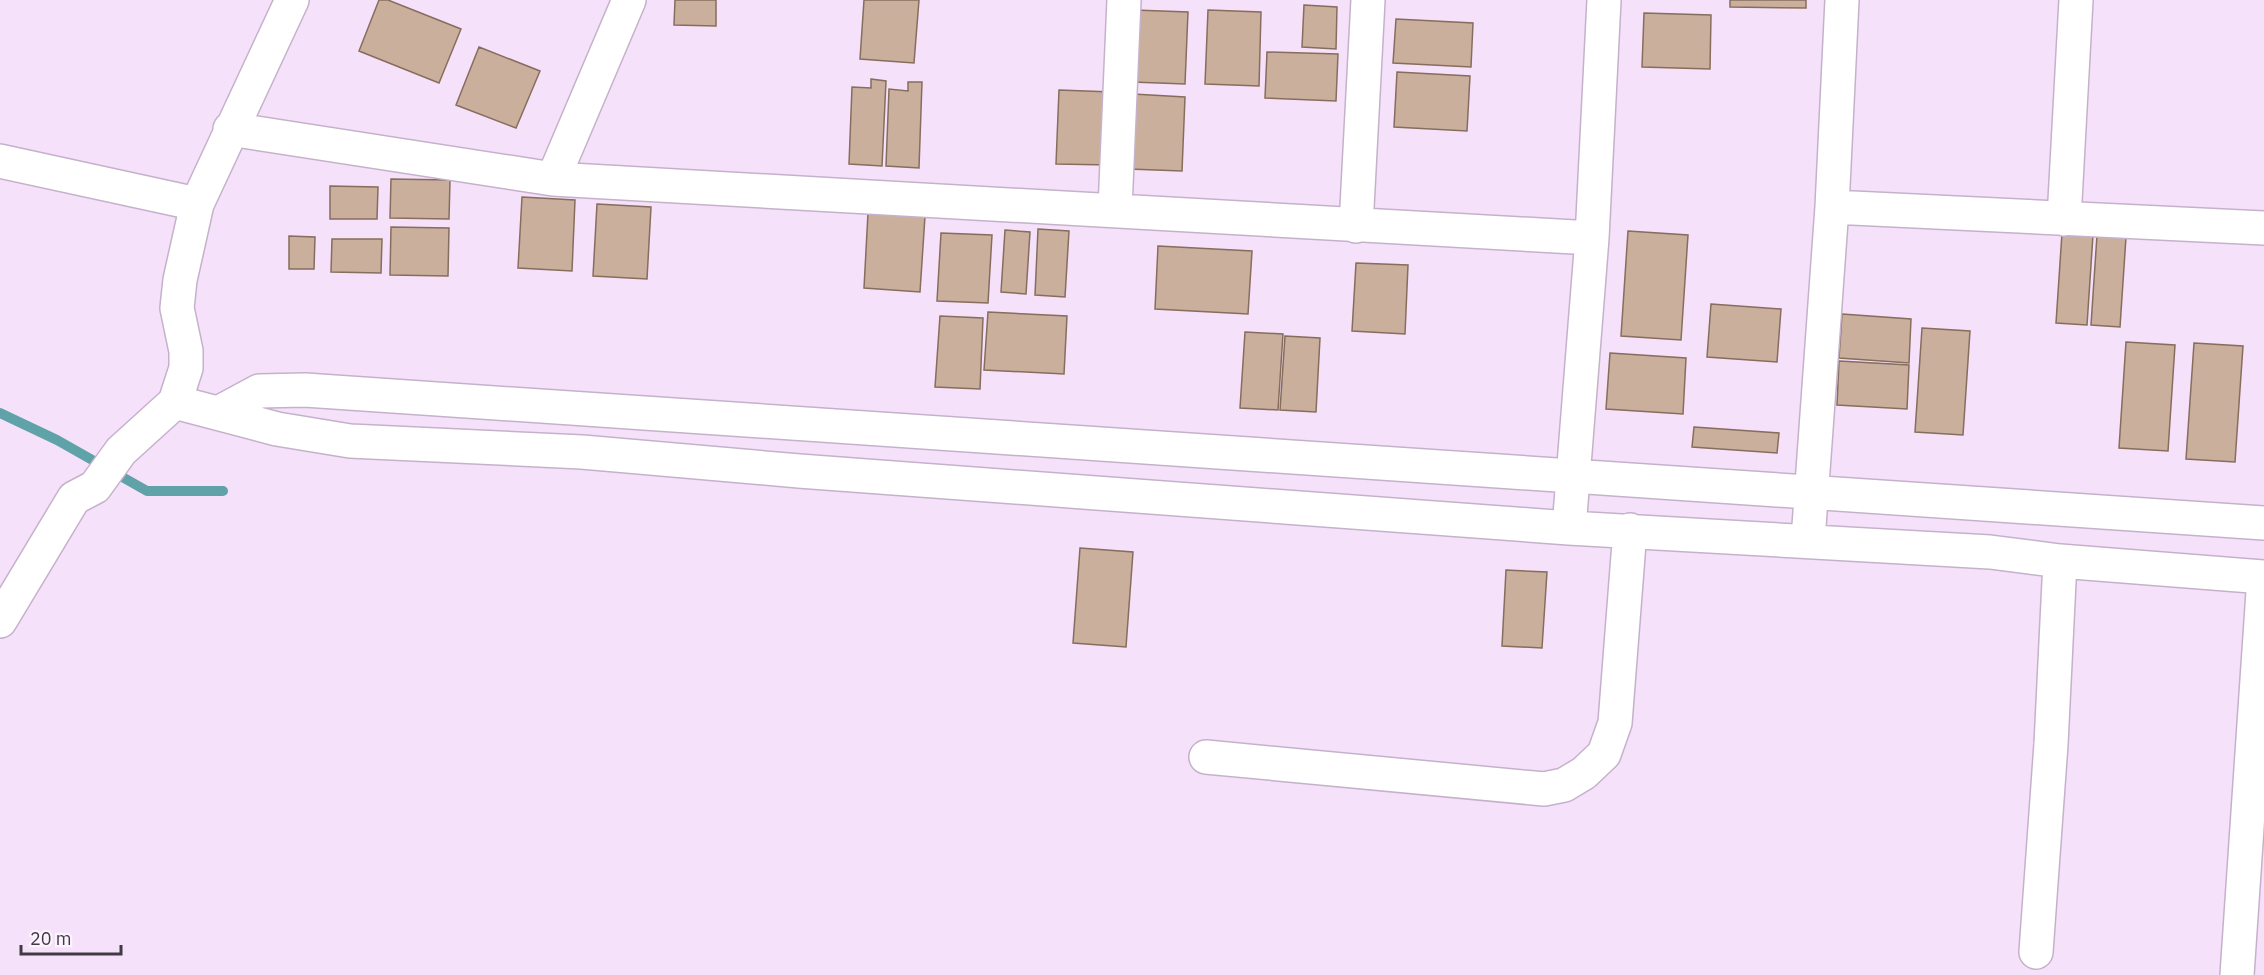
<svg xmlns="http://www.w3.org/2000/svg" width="2264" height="975" font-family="'IBM Plex Sans',sans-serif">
	<rect width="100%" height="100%" fill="#f6e1fb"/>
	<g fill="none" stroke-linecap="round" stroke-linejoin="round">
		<path stroke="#5fa3a8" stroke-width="10" d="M0,413L57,440L147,491H223"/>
	</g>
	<path fill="#caaf9d" stroke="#866d5d" stroke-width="1.5" d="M379,0H388L461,29L439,83L359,51Z
		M675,0H716V26L674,25Z
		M864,0H919L914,63L860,59Z
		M1730,0H1806V8L1730,7Z
		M1304,5L1337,7L1336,49L1302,47Z
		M1134,10L1188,12L1185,84L1132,82Z
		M1208,10L1261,12L1259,86L1205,84Z
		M1644,13L1711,15L1710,69L1642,67Z
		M1396,19L1473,23L1471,67L1393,63Z
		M479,47L540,71L516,128L456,105Z
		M1267,52L1338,54L1336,101L1265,98Z
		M1397,72L1470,76L1467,131L1394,127Z
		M871,79L886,81L882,166L849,164L852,87L871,88Z
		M908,82H922L919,168L886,166L889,89L908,91Z
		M1059,90L1112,92L1110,165L1056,164Z
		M1133,94L1185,97L1182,171L1129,169Z
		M391,179L450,180L449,219L390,218Z
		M330,186L378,187L377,219H330Z
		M522,197L575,200L572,271L518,268Z
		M597,204L651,207L647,279L593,276Z
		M868,213L925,216L920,292L864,288Z
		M391,227L449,228L448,276L390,275Z
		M1038,229L1069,231L1065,297L1035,295Z
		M1005,230L1030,232L1026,294L1001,292Z
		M1628,231L1688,235L1681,340L1621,336Z
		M941,233L992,235L988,303L937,301Z
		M2062,233L2093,235L2087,325L2056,323Z
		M2097,235L2126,237L2120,327L2091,325Z
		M289,236L315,237L314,269H289Z
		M332,239H382L381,273L331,272Z
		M1158,246L1252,251L1248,314L1155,309Z
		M1356,263L1408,265L1405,334L1352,331Z
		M1711,304L1781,309L1777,362L1707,357Z
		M988,312L1067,316L1064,374L984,370Z
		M1842,314L1911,319L1909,363L1839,358Z
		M940,316L983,318L980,389L935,387Z
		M1922,328L1970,331L1963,435L1915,432Z
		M1245,332L1283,334L1278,410L1240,408Z
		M1285,336L1320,338L1316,412L1280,410Z
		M2126,342L2175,345L2168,451L2119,448Z
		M2194,343L2243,346L2235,462L2186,459Z
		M1610,353L1686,358L1683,414L1606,409Z
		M1839,361L1909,365L1907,409L1837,405Z
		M1694,427L1779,433L1777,453L1692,447Z
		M1080,548L1133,552L1126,647L1073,643Z
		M1506,570L1547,572L1542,648L1502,646Z"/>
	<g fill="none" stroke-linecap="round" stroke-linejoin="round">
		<defs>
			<path id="minor" d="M230,129L553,179L1592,238L1569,528
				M0,161L197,204
				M553,179L629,0
				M1832,207L2264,228
				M1115,209L1124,0
				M2064,219L2076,0
				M1356,226L1368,0
				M1592,238L1604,0
				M175,402L277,429L350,441L582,452L799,471L1569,528L1990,552L2060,561L2264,577
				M220,412L259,391L305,390L2264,523
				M1808,540L1832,207L1842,0
				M0,621L74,498L95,487L121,451L175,402L186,368V351L177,308L180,280L197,204L292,0
				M1206,757L1544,789L1564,785L1584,773L1604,754L1615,723L1630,530
				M2036,952L2051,744L2060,561
				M2237,975L2264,577"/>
		</defs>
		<use href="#minor" stroke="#c5b2ca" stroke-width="36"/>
		<use href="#minor" stroke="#fff" stroke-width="33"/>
	</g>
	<path d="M21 945v9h100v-9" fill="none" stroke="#413943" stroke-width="3"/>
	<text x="30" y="945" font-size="18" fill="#413943" stroke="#fcf3fe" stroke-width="4.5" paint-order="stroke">20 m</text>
</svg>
